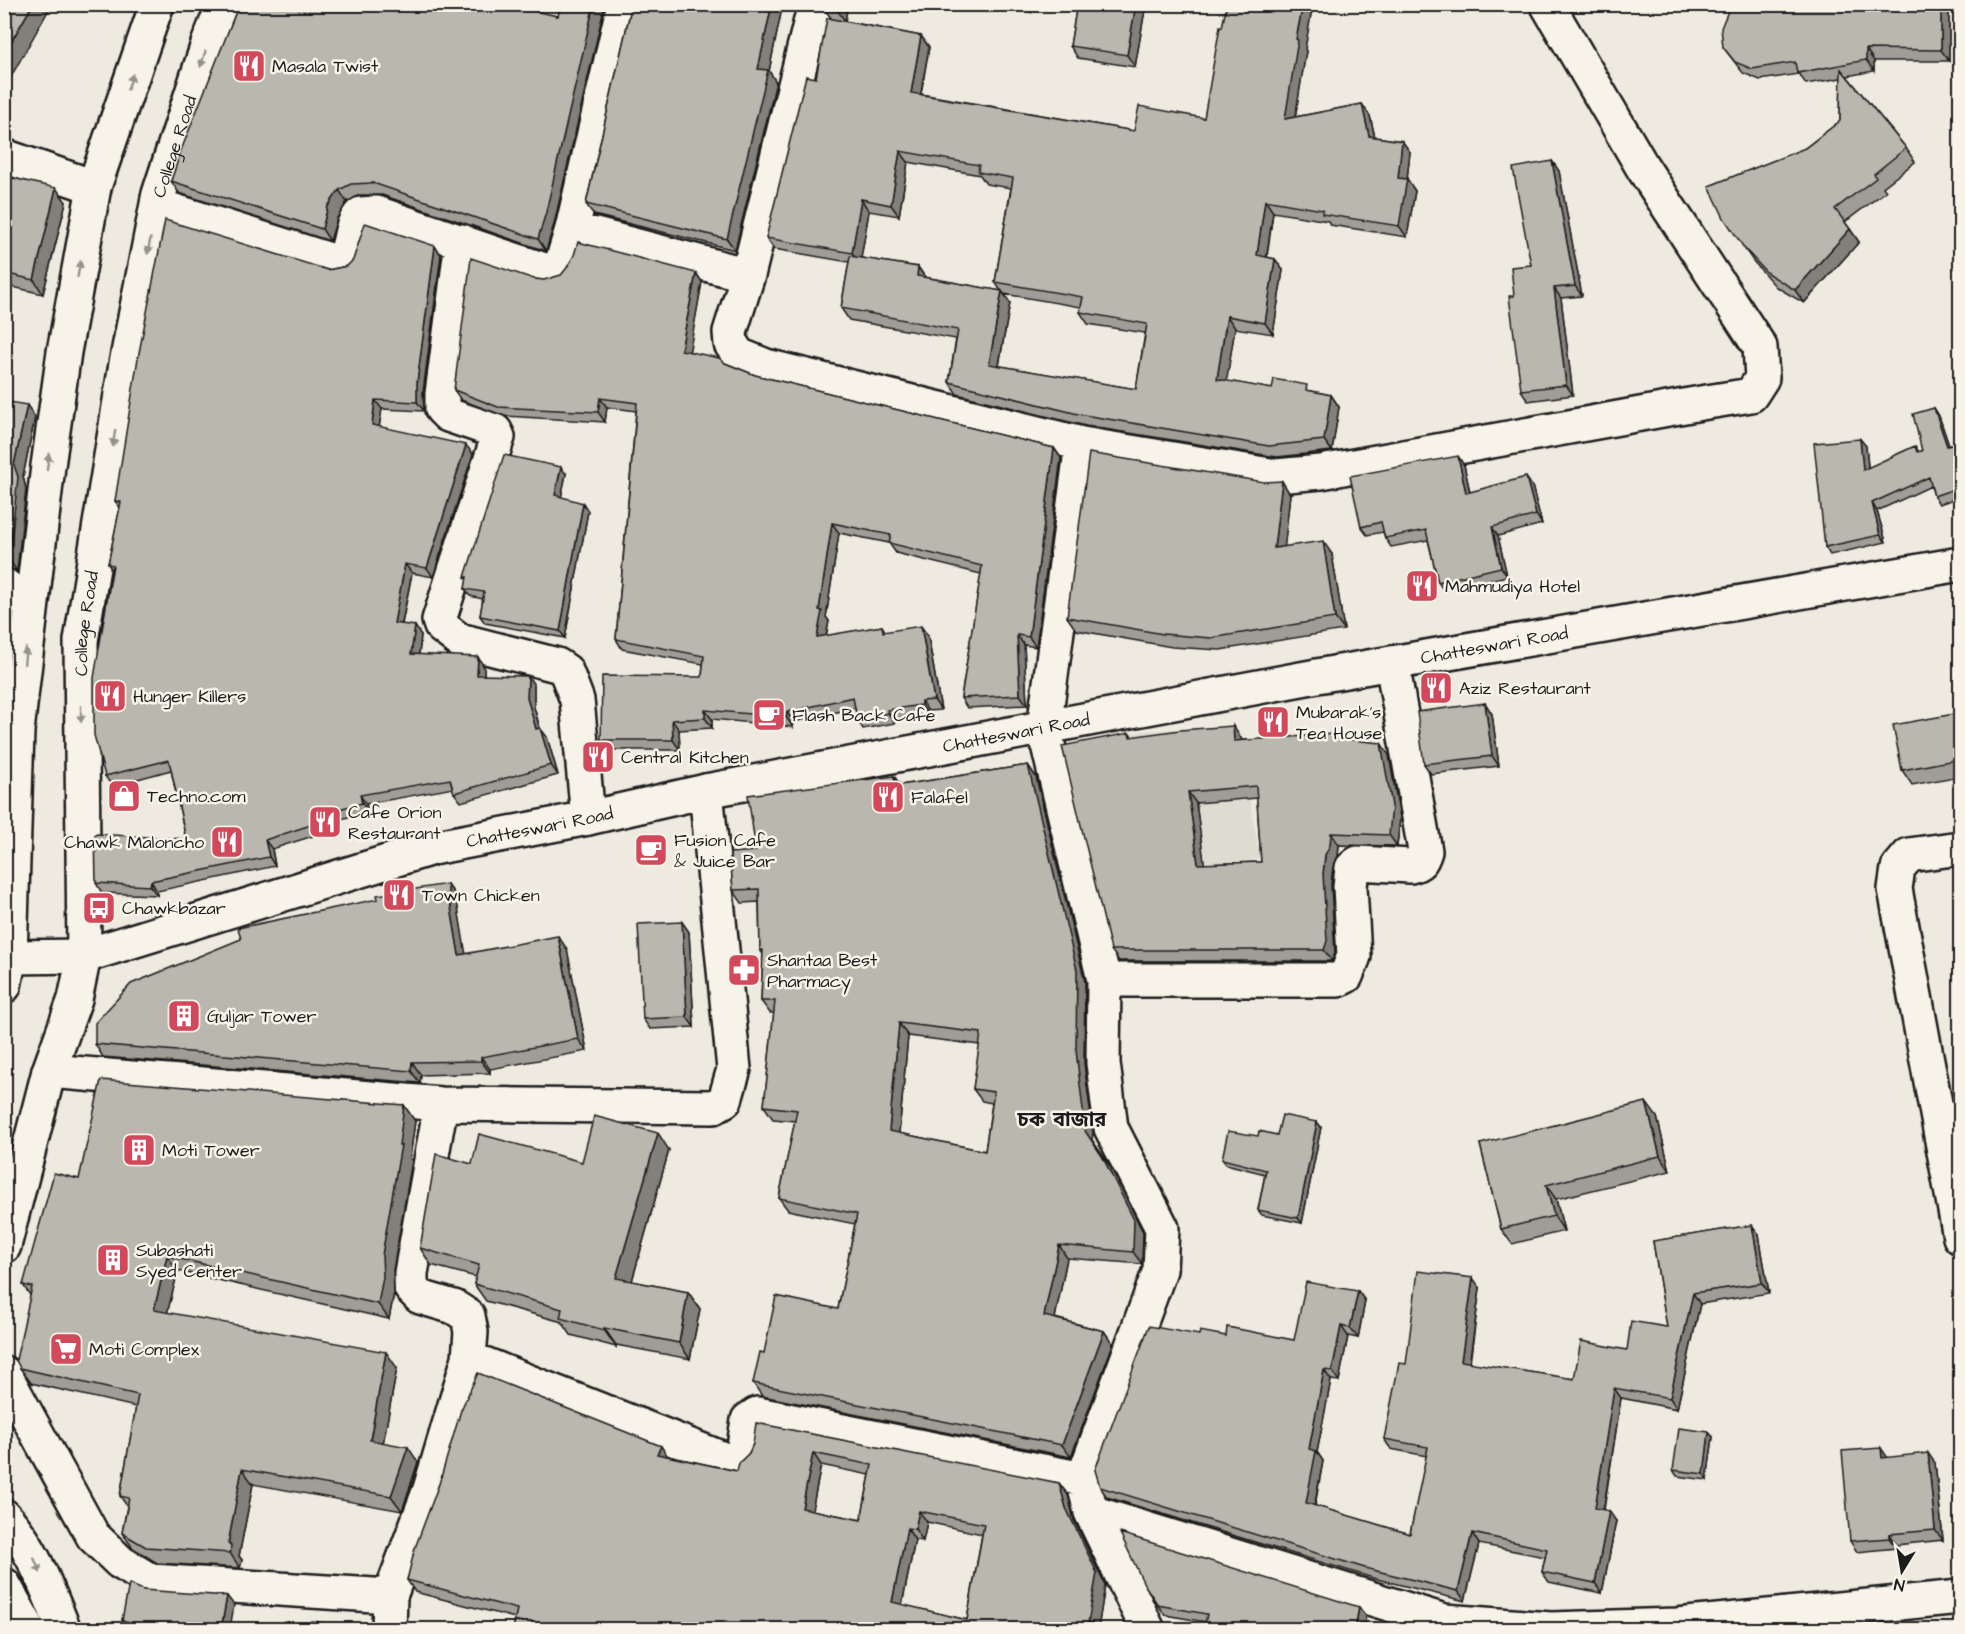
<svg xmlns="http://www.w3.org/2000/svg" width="1965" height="1634" font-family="'Architects Daughter','Noto Sans Bengali',sans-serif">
	<rect width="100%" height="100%" fill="#eeeae0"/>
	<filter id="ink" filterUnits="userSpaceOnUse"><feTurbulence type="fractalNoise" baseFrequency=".0167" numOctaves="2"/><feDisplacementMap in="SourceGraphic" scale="12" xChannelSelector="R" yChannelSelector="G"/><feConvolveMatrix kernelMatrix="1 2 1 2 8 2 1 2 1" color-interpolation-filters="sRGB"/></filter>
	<g filter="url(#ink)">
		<path fill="#dedbd1" d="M1216,727L1243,757L1260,859L1156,868L1085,744L1143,731Z"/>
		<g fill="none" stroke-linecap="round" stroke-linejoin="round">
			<defs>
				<path id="minor" d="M815,4L748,275L730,332L731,344L739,355L766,366L1082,444L1276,476L1321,472L1701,403L1751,395L1762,378L1760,347L1643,168L1547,4
					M158,199L162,207L333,261L343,260C352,245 349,225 361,214L376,213L547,271L557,269L563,259L572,229L748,275
					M572,229L624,4
					M462,241L442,394V409L448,415L495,431L498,437L439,620L441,626L459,640L557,665L566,671L577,700L588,818
					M1082,444L1044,728L1104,980L1103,1063L1111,1128L1162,1228L1160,1270L1083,1479L1091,1512L1148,1630
					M4,585L31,605
					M1960,848L1909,855L1898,868L1895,889L1960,1237
					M1104,980H1338L1346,976L1354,956L1350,887L1352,868L1358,863L1410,866C1420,864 1422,861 1425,851L1392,663
					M49,1071L441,1104L713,1107L725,1100L734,1069L706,791
					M469,1358L726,1460H737L743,1453L748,1420L757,1414L1083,1479
					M4,1373L93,1536L120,1562L151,1581L390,1596
					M1091,1512L1444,1621L1551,1629L1677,1625L1960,1597
					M389,1630L390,1596L430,1489L469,1358L471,1332L468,1316L454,1307L420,1297L411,1288V1273L441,1104"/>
				<g id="secondary">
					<path d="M4,156L94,187"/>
					<path id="s1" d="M10,957L84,956L432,848L588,818L706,791L1317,676L1960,564"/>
					<path d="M4,1516C34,1549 47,1589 64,1630"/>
					<path d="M4,1585L29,1630"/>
				</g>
				<g id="primary">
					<path d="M4,986L10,957L17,731L48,466L64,352L94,187L157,4"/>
					<path id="s2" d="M4,1246L49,1071L75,999L84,956L81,641L126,364L159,194L208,44L224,4"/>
				</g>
			</defs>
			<use href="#minor" stroke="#1c1c1c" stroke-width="38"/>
			<use href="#secondary" stroke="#1c1c1c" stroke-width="38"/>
			<use href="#primary" stroke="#1c1c1c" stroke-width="38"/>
			<use href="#minor" stroke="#f7f3e8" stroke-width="33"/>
			<use href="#secondary" stroke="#f7f3e8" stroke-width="33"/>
			<use href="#primary" stroke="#f7f3e8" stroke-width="33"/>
		</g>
		<path fill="#a09d96" stroke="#1c1c1c" stroke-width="1.5" fill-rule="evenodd" d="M239,4L554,224L546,251L382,195H359L347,202L337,218L330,241L179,193L171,181Z
			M632,4H796L794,11L782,8L769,71L776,82L735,250L594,215L586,204Z
			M823,4H848L845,21L921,36L929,47L921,94L1134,131L1204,118L1305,49L1306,51L1295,117L1362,104L1370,116L1375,137L1402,141L1410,152L1407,179L1415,191L1407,237L1330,225L1328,221L1273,212L1267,257L1275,259L1283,270L1273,334L1235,328L1226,381L1272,389L1312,391L1331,395L1339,407L1332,451L1277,457L1086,426L957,394L949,382L956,339L849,320L841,308L849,262L774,249L766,238L816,78L831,18L823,7ZM908,162L980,175L986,184L1011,188L995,282L1001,291L925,277L918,267L861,258L869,211L899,216ZM1004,294L1081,307L1080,312L1088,324L1145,333L1136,389L999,366L1010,303Z
			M985,4H1032L1031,12Z
			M1077,4H1146L1135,67L1078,58L1070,46Z
			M1736,4H1949V61H1874V71L1847,76L1906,148L1915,162L1883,187L1886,191L1845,222L1859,242L1804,303L1776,287L1753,261L1744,248L1805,148L1840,121L1841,78L1806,84L1799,74L1760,80L1743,73L1723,47Z
			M1552,161L1559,171L1582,296L1561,298L1573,395L1528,401L1521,390L1531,265Z
			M4,176L66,202L43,294L4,285Z
			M441,255L423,392L424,411L382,409L379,427L473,454L433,577L412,573L402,624L421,635L419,655L484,667V675L534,685V707L540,728L547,737L558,775L461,802L454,793L453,788L366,804L368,812L333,821L335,829L272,849L275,866L157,891V895L102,893L96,883L186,839L171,770L112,786L105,776L112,570L108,564L120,508L115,501L328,270L347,266Z
			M696,273L702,282L689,352L725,363L755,375L1054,448L1061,458L1036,647L1024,645L1027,705L967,708L961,698L981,574L896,553L889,543L839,533L826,617L829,621L826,636L882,626L886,632L928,636L941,710L928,711V715L894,719L895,723L863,729L857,719L855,708L793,722V727L712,719V728L679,730L680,750H608L601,740L702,677L703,664L622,649L616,639L636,411L607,407L605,422L505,416L461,400L454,390L534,279L544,280Z
			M4,401L35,417L23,476L26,489L17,571L4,566Z
			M1934,408L1939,416L1949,446L1960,443V473H1959L1960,479V497L1939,504L1934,496L1931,486L1877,511L1886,542L1830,555L1825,547L1860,439L1866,446L1868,468L1915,446L1919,452L1922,451Z
			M1464,465L1470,492L1532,486L1542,524L1498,536L1507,576L1444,591L1438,582L1428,540L1391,547L1385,538L1383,532L1367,535L1361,527Z
			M566,474L561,497L588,511L565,638L485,623L480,616L483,599L470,596L465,589L467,580L465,577Z
			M1290,494L1284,547L1332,554L1344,630L1220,650L1172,647L1076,630L1067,617Z
			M1485,703L1492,714L1499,766L1431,774L1424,764Z
			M1960,713V776L1912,785L1902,770Z
			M1129,733L1132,737L1241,738V740L1336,739L1389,755L1400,818L1397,846L1339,845L1338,856L1333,866L1331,885L1335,953L1332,961H1119L1111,950ZM1257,798L1261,862L1204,864L1196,803Z
			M1028,765L1036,777L1085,982L1084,1063L1093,1132L1092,1140L1111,1168L1143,1232L1142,1264L1067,1258L1055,1318L1104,1331L1113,1344L1071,1457L762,1396L753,1383L764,1353L838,1309L855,1224L788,1210L779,1198L795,1121L773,1119L764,1106L774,1013H770L761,1001L763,954L760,950L759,902L742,903L733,890L756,851L894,776L900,785ZM908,1036L980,1045L973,1089L982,1101L992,1103L985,1151L899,1133Z
			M447,884L456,896L465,954L567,949L587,1051L490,1069V1073L421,1075L420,1083L103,1057L95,1044Z
			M682,922L689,932L694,1027L650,1029L643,1019Z
			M1657,1117L1670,1171L1556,1199L1564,1231L1512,1244L1501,1229L1480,1144Z
			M415,1121L410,1158L412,1161L393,1270L394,1293L389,1319L178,1271L167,1313L397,1368L383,1443L418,1462L402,1511L253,1484L239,1556L242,1560L240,1568L157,1563L133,1548L122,1533L127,1506L120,1496L136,1407L31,1383L20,1368L30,1295L23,1285L79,1179Z
			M1317,1122L1321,1127L1302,1223L1262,1215L1258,1210L1265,1174L1226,1164L1222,1159L1258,1136L1277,1135Z
			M669,1150L632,1281L688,1292L700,1309L690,1359L616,1345V1347L571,1335L562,1322L486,1301L474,1284L476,1277L431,1265L420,1248L472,1164L582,1162Z
			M1752,1225L1759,1235L1769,1293L1700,1304L1677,1409L1621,1398L1604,1510L1616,1521L1602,1593L1549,1582L1542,1572L1545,1557L1479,1544L1465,1601L1373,1578L1107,1497L1100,1487L1199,1335L1294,1340L1358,1291L1365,1301L1358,1338L1348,1336L1339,1381L1331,1380L1317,1452L1323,1461L1315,1506L1410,1534L1427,1456L1391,1449L1384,1439L1406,1364L1480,1288L1470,1363L1574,1379L1667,1327L1653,1241Z
			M1713,1437L1707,1480L1677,1476L1673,1470Z
			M753,1444L1059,1483L1068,1495L1074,1520L1105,1585L1098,1628L1104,1629H513L515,1618L415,1592L407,1580L439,1484L668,1456L737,1471L749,1453ZM821,1465L870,1475L861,1520L812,1510ZM927,1522L982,1534L967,1620L902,1605L915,1540L923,1541Z
			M1935,1463L1943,1540L1896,1545V1548L1857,1552L1850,1541Z
			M143,1590L234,1605L128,1629L122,1620Z
			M1158,1605L1366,1616L1206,1622L1165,1615Z"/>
		<path fill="#82807a" stroke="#1c1c1c" stroke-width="1.5" d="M33,4H52L8,82L4,77V54Z
			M594,4H605L554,224L546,251L538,239Z
			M772,4H779L782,8L769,71L776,82L735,250L727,239L758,69Z
			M790,4H796L794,11Z
			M837,4H848L845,21L837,10Z
			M1025,4H1032L1031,12Z
			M1136,4H1146L1135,67L1127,55Z
			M1303,4H1313L1305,49L1306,51L1293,131L1285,119L1296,39Z
			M1941,4H1949V61L1941,50Z
			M921,36L929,47L919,104L911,93Z
			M1866,49L1874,61V71L1866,60Z
			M1362,104L1370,116L1377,147L1369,136Z
			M1402,141L1410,152L1407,179L1415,191L1407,237L1399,226L1398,178Z
			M900,151L908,162L899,216L891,205Z
			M1552,161L1559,171L1582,296L1575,286Z
			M56,188L66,202L43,294L34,280Z
			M339,190L347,202L337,218L330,241L322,229L328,206Z
			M861,199L869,211L860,264L852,253Z
			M1265,200L1273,212L1265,267L1257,255Z
			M1850,229L1859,242L1804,303L1795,290Z
			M435,246L441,255L423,392L424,411L417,402V382Z
			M1275,259L1283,270L1273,334L1265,323Z
			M918,267L926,279L917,276Z
			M696,273L702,282L688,360L681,350Z
			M1554,288L1561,298L1573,395L1566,385Z
			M1002,291L1010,303L997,376L989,364Z
			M1227,316L1235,328L1225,391L1217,379Z
			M1331,395L1339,407L1332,451L1324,440Z
			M600,398L607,407L605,422L598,412Z
			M375,400L382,409L378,434L372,425Z
			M27,405L35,417L23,476L26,489L17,571L9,560L14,465Z
			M1934,408L1939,416L1952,454L1947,446Z
			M1860,439L1866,446L1869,477L1863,470Z
			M466,445L473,454L433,577L427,568Z
			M1054,448L1061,458L1036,647L1029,637Z
			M1458,456L1464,465L1472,502L1466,493Z
			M1953,466L1959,473L1960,479V487Z
			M561,467L566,474L560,503L555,495Z
			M1526,477L1532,486L1542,524L1536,515Z
			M1282,481L1290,494L1283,561L1274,548Z
			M583,503L588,511L565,638L560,631Z
			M1872,503L1877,511L1886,542L1880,535Z
			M832,523L839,533L826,617L829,621L824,647L817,637L819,610Z
			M1492,527L1498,536L1507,576L1501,567Z
			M1323,541L1332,554L1344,630L1335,618Z
			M405,564L412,573L400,632L394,623Z
			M4,610L10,627L4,650Z
			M415,626L421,635L418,663L411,654Z
			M921,626L928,636L941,710L934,700Z
			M1017,635L1024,645L1027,705L1020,695Z
			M478,657L484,667V684L477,675Z
			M528,676L534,685V707L542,738L536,729L527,698Z
			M921,701L928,711V715L921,705Z
			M1485,703L1492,714L1499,766L1492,756Z
			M705,710L712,719V728L705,718Z
			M887,710L894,719L895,723L888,713Z
			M787,712L793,722V727L786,717Z
			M672,720L679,730L680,750L673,740Z
			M1233,726L1241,738L1242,752L1234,741Z
			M540,728L547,737L558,775L551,765Z
			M1381,743L1389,755L1400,818L1397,846L1389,835Z
			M1028,765L1036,777L1085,982L1084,1063L1093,1132L1092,1140L1111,1168L1143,1232L1142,1264L1133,1252L1083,1128Z
			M894,776L902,788L895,786Z
			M1188,792L1196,803L1206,875L1198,864Z
			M360,795L366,804L368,812L362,803Z
			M327,812L333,821L335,829L329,819Z
			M1331,833L1339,845L1338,856L1333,866L1331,885L1335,953L1332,961L1324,950L1323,874L1325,855Z
			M265,840L272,849L275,866L269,857Z
			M151,881L157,891V895L150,886Z
			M447,884L456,896L468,967L459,955Z
			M682,922L689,932L694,1027L687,1017Z
			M558,936L567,949L587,1051L578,1039Z
			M899,1023L908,1036L898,1143L889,1131Z
			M481,1057L490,1069V1073L481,1061Z
			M412,1062L421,1075L420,1083L411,1071Z
			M1646,1102L1657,1117L1670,1171L1660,1156Z
			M404,1105L415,1121L410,1158L412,1161L393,1270L394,1293L389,1319L378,1304L382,1255Z
			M1317,1122L1321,1127L1302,1223L1298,1218Z
			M658,1133L669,1150L628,1295L616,1278Z
			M1546,1185L1556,1199L1564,1231L1554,1216Z
			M1752,1225L1759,1235L1769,1293L1762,1283Z
			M1059,1245L1067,1258L1053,1328L1044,1316Z
			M167,1256L178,1271L164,1326L154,1310Z
			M1473,1278L1480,1288L1468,1372L1461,1361Z
			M1358,1291L1365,1301L1358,1338L1350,1328Z
			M688,1292L700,1309L690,1359L679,1343Z
			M1693,1293L1700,1304L1677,1409L1670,1398Z
			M1341,1326L1348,1336L1339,1381L1332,1371Z
			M604,1328L616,1345V1347L604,1330Z
			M1104,1331L1113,1344L1071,1457L1062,1445Z
			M386,1352L397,1368L381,1455L370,1440Z
			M1324,1370L1331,1380L1317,1452L1323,1461L1313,1513L1306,1503L1309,1449Z
			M1614,1388L1621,1398L1602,1518L1595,1508Z
			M1709,1432L1713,1437L1707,1480L1704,1474Z
			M661,1446L669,1458L657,1454Z
			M408,1447L418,1462L402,1511L391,1496Z
			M1881,1448L1888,1458H1882Z
			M813,1453L821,1465L810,1520L802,1508Z
			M1928,1453L1935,1463L1943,1540L1935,1530Z
			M242,1469L253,1484L239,1556L242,1560L240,1568L230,1553L228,1544Z
			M1059,1483L1068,1495L1074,1520L1105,1585L1098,1629H1093L1088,1623L1066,1508Z
			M919,1511L927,1522L923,1541L915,1529Z
			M1609,1511L1616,1521L1602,1593L1595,1583Z
			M907,1528L915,1540L900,1614L892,1602Z
			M1472,1533L1479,1544L1465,1601L1458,1591Z
			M1889,1534L1896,1545V1548L1889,1538Z
			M227,1596L234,1605L230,1629H221Z
			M1359,1607L1366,1616L1364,1629H1355Z
			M633,1623L637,1629H632Z"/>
		<path fill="#bab7af" stroke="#1c1c1c" stroke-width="1.5" fill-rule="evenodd" d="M4,4H33L4,54Z
			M239,4H501L558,16L561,4H594L546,212L538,239L373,183L351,184L339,190L328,206L322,229L171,181L182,148Z
			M632,4H772L758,69L768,70L727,239L586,204Z
			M823,4H837V10L823,7Z
			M1077,4H1136L1127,55L1070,46Z
			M1227,4H1303L1296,39L1298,40L1285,119L1362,104L1369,136L1402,141L1398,178L1407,179L1399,226L1322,214L1323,210L1265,200L1257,255L1275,259L1265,323L1227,316L1217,379L1272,389L1274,379L1307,385L1306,390L1331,395L1324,440L1269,446L1078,414L949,382L958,330L841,308L850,256L918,267L917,276L1002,291L989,364L1136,389L1147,324L1080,312L1083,297L995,282L1013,178L978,172L979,165L900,151L891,205L861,199L852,253L766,238L806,76L816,78L827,18L921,36L911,93L1134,131L1139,106L1204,118L1220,26L1222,27Z
			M1736,4H1941V50L1866,49V60L1797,73L1795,62L1752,69L1735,62L1723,47L1721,28L1728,11Z
			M1841,69L1906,148L1874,174L1876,178L1835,209L1850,229L1795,290L1767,273L1744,248L1724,218L1709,186L1805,148L1840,121Z
			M1552,161L1575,286L1554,288L1566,385L1521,390L1509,296H1514L1511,267L1531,265L1513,168Z
			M4,176L56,188L34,280L4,273Z
			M165,220L328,270L347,266L353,260L365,223L435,246L417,382V402L375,400L372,425L466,445L427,568L405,564L394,623L415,626L411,654L478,657L477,675L528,676L527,698L536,729L540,728L551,765L454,793L450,779L360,795L362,803L327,812L329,819L265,840L269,857L151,881L150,886L96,883L95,834L186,839L169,760L105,776L94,735V678L113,565L108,564L121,502L115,501L138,358Z
			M578,242L696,273L681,350L719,358L725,363L755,375L1054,448L1029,637L1017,635L1020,695L961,698L982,566L889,543L891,535L832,523L819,610L822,611L817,637L882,626L883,632L921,626L934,700L921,701V705L887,710L888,713L857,719L853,697L787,712L786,717L705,710V718L672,720L673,740H601L602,676L702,677L704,656L616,639L637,403L600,398L598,412L498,407L454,390L471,258L534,279L544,280L561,275L566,269L574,255Z
			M4,401L27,405L14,465L18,477L9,560L4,558Z
			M1934,408L1947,446L1960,443V463L1953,466L1960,487L1934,496L1929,477L1872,503L1880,535L1825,547L1814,443L1860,439L1863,470L1915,446L1917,452L1922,451L1913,414Z
			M1089,453L1264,482L1282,481L1274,548L1323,541L1335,618L1211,638L1163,634L1067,617Z
			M504,455L561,467L555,495L583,503L560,631L480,616L484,592L465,589L467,577H465Z
			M1458,456L1466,493L1526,477L1536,515L1492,527L1501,567L1438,582L1426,530L1385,538L1381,522L1361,527L1350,476Z
			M1485,703L1492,756L1424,764L1417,712Z
			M1960,713V759L1902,770L1893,725Z
			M1233,726L1234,741L1333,734L1334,738L1381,743L1392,806L1389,835L1331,833L1330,845L1325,855L1323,874L1327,941L1324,950H1111L1062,746L1129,733L1130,737L1180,730ZM1256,786L1261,862L1198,864L1188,792Z
			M1028,765L1077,970L1076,1050L1084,1119L1083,1128L1102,1156L1134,1220L1133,1252L1059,1245L1044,1316L1104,1331L1062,1445L753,1383L760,1352L764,1353L776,1296L838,1309L857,1214L779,1198L797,1110L764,1106L775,1001H761L763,950H760L759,889L733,890L730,853L756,851L748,795L894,776L895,786ZM899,1023L981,1033L973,1089L994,1092L985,1151L889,1131Z
			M447,884L459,955L558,936L578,1039L481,1057V1061L412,1062L411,1071L95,1044V1023L131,984L241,939L238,928L378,899L377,895Z
			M682,922L687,1017L643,1019L638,924Z
			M101,1080L404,1105L399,1145H401L382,1255L383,1277L378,1304L167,1256L154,1310L386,1352L370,1440L408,1447L391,1496L242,1469L228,1544L231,1545L230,1553L146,1547L122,1533L129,1498L120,1496L138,1395L20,1368L16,1360L32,1287L23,1285L54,1173L79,1179Z
			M1646,1102L1660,1156L1546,1185L1554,1216L1501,1229L1480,1144Z
			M1282,1115L1317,1122L1298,1218L1258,1210L1266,1170L1222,1159L1228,1131L1258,1136L1259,1131L1277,1135Z
			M594,1116L658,1133L616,1278L688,1292L679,1343L604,1328V1330L560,1318L562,1309L474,1284L479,1265L420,1248L436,1154L472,1164L479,1134L582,1162Z
			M1752,1225L1762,1283L1693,1293L1670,1398L1614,1388L1595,1508L1609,1511L1595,1583L1542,1572L1547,1549L1472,1533L1458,1591L1365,1568L1100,1487L1095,1470L1149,1326L1199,1335L1200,1331L1226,1336L1227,1327L1294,1340L1306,1282L1358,1291L1350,1328L1341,1326L1332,1371L1324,1370L1309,1449L1316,1451L1306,1503L1410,1534L1428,1447L1384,1439L1399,1363L1406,1364L1418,1271L1473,1278L1461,1361L1574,1379L1581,1341L1627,1350L1631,1321L1667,1327L1653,1241Z
			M478,1373L661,1446L657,1454L737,1471L739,1463L749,1453L753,1444L756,1423L1059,1483L1066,1508L1097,1573L1088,1623L1093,1624L1092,1628L1104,1629H663L633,1623L632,1629H513L517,1609L407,1580L415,1548L439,1484L461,1410ZM813,1453L872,1465L861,1520L802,1508ZM919,1511L984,1524L967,1620L892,1602L907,1528L915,1529Z
			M1679,1428L1709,1432L1704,1474L1673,1470Z
			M1881,1448L1882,1458L1928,1453L1935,1530L1889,1534V1538L1850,1541L1842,1451Z
			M1120,1533L1359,1607L1355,1629H1204L1207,1614L1158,1605L1144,1584Z
			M129,1584L143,1590L227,1596L221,1629H128L129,1622L122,1620Z
			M311,1621L354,1628V1629H310Z"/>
		<defs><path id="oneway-solid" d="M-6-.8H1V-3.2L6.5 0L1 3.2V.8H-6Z" transform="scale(1.5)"/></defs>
		<g fill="#94928c">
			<use href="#oneway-solid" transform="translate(203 59) rotate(108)"/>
			<use href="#oneway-solid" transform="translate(130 82) rotate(-71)"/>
			<use href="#oneway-solid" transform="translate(149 246) rotate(101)"/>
			<use href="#oneway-solid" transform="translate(79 269) rotate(-80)"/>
			<use href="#oneway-solid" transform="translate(114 438) rotate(99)"/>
			<use href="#oneway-solid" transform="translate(48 462) rotate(-82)"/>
			<use href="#oneway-solid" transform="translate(25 656) rotate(-84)"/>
			<use href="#oneway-solid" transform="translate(81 714) rotate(90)"/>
			<use href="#oneway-solid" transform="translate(37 1565) rotate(67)"/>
		</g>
	</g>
	<defs>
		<symbol id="restaurant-square" viewBox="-11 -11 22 22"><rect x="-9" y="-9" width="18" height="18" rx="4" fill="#d1495b" stroke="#f7f3e8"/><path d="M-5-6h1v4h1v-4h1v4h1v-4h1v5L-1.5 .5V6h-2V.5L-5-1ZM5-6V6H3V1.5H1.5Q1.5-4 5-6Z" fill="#fff"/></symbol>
		<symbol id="cafe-square" viewBox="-11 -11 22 22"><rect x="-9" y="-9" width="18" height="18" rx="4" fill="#d1495b" stroke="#f7f3e8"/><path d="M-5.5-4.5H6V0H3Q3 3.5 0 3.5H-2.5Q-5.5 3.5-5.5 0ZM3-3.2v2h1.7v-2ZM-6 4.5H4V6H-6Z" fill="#fff"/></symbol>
		<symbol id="shop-square" viewBox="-11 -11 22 22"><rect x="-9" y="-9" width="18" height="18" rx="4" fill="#d1495b" stroke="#f7f3e8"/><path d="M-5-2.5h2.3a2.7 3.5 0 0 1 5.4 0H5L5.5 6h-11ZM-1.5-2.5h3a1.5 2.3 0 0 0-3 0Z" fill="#fff"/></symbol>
		<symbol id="bus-square" viewBox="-11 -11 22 22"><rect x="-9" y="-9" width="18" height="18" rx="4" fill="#d1495b" stroke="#f7f3e8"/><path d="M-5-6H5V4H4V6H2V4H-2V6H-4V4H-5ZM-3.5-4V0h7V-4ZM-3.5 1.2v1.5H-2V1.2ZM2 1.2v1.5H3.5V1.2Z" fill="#fff"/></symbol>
		<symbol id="pharmacy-square" viewBox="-11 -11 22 22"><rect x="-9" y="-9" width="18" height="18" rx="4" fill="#d1495b" stroke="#f7f3e8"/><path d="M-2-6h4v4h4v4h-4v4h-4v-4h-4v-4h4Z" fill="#fff"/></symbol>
		<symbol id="building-square" viewBox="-11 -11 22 22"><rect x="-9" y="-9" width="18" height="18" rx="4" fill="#d1495b" stroke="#f7f3e8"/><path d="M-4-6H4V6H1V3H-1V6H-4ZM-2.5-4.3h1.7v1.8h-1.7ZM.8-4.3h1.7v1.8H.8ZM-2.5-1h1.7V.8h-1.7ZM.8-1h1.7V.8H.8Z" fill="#fff"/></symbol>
		<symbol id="supermarket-square" viewBox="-11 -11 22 22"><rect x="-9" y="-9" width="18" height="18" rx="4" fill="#d1495b" stroke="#f7f3e8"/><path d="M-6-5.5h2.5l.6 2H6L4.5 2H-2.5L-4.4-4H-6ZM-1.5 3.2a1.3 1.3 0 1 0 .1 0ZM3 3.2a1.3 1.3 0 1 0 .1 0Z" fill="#fff"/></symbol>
	</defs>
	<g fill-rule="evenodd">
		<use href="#restaurant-square" x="230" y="47" width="38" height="38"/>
		<use href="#restaurant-square" x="1403" y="567" width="38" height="38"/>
		<use href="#restaurant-square" x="1417" y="669" width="38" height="38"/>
		<use href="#restaurant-square" x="91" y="677" width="38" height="38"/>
		<use href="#cafe-square" x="750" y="696" width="38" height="38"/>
		<use href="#restaurant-square" x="1254" y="703" width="38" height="38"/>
		<use href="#restaurant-square" x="579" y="738" width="38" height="38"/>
		<use href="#shop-square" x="105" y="777" width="38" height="38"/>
		<use href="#restaurant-square" x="869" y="778" width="38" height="38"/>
		<use href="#restaurant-square" x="306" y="803" width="38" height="38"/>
		<use href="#restaurant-square" x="208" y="823" width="38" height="38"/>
		<use href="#cafe-square" x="632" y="831" width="38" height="38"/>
		<use href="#restaurant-square" x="380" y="876" width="38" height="38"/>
		<use href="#bus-square" x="80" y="889" width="38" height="38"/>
		<use href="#pharmacy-square" x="725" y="951" width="38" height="38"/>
		<use href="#building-square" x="165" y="997" width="38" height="38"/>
		<use href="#building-square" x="120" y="1131" width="38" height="38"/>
		<use href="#building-square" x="94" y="1241" width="38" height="38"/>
		<use href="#supermarket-square" x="47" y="1330" width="38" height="38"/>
	</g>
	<g text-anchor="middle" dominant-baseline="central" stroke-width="5" stroke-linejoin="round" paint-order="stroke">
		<g font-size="18" fill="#1c1c1c" stroke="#f7f3e8" text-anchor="start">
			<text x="272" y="66">Masala Twist</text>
			<text x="1445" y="586">Mahmudiya Hotel</text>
			<text x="1459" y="688">Aziz Restaurant</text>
			<text x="133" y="696">Hunger Killers</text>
			<text x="1296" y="712">Mubarak’s<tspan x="1296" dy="21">Tea House</tspan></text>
			<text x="792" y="715">Flash Back Cafe</text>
			<text x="621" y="757">Central Kitchen</text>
			<text x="147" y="796">Techno.com</text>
			<text x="911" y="797">Falafel</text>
			<text x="348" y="812">Cafe Orion<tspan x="348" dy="21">Restaurant</tspan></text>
			<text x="674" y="840">Fusion Cafe<tspan x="674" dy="21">&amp; Juice Bar</tspan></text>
			<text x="204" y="842" text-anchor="end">Chawk Maloncho</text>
			<text x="422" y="895">Town Chicken</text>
			<text x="122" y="908">Chawkbazar</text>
			<text x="767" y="960">Shantaa Best<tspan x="767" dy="21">Pharmacy</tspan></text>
			<text x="207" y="1016">Guljar Tower</text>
			<text x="162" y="1150">Moti Tower</text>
			<text x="136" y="1250">Subashati<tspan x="136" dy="21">Syed Center</tspan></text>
			<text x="89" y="1349">Moti Complex</text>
		</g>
		<g font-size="18" fill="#1c1c1c" stroke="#f7f3e8">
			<text stroke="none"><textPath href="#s2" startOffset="1120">College Road</textPath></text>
			<text stroke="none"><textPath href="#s2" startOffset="634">College Road</textPath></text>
			<text stroke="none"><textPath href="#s1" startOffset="1520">Chatteswari Road</textPath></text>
			<text stroke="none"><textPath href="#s1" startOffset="1034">Chatteswari Road</textPath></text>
			<text stroke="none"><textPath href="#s1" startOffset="548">Chatteswari Road</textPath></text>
		</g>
		<g font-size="20" font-weight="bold" fill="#1c1c1c" stroke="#f7f3e8">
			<text x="1062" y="1120">চক বাজার</text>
		</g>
	</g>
	<rect width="1965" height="1634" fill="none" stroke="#f7f3e8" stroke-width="24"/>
	<rect x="12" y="12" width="1941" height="1610" fill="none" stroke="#1c1c1c" stroke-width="2" filter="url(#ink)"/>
	<g transform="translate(1902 1571) rotate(191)" stroke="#f7f3e8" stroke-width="4.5" paint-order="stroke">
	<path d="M0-4.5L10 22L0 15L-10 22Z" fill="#1c1c1c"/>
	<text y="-9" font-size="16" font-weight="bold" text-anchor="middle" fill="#1c1c1c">N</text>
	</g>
</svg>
